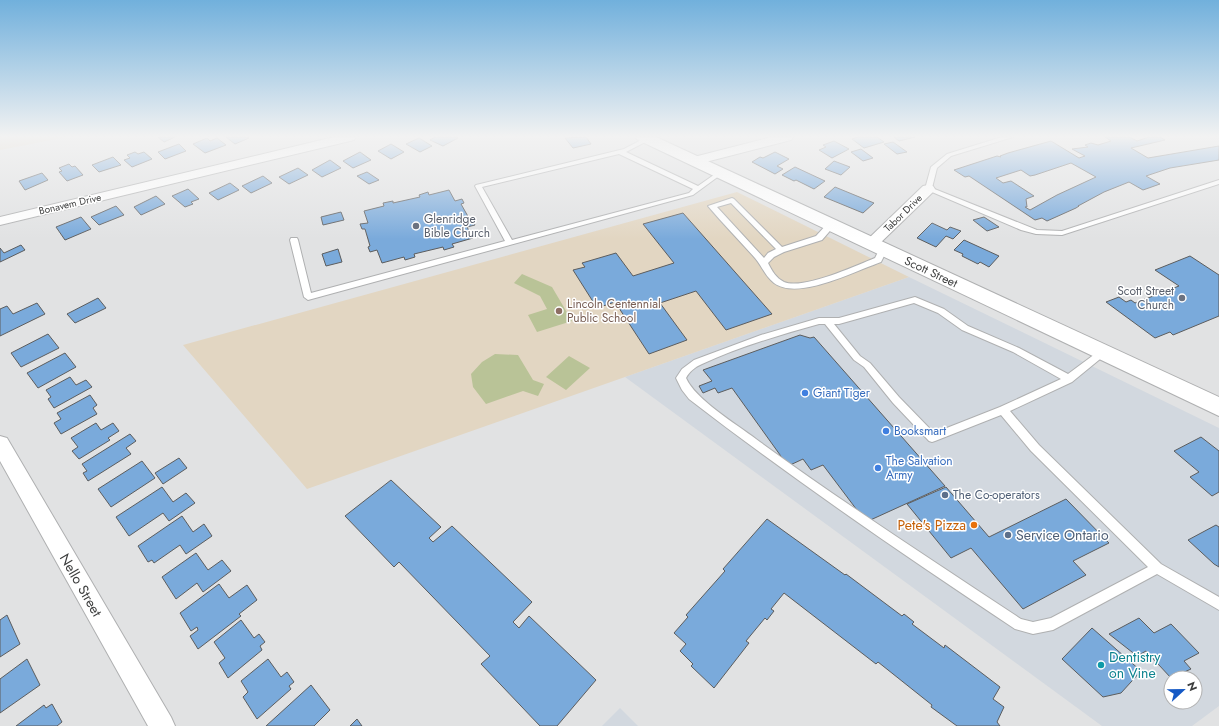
<svg xmlns="http://www.w3.org/2000/svg" width="1219" height="726" font-family="Jost,sans-serif">
	<rect width="100%" height="100%" fill="#e1e2e3"/>
	<path fill="#d2d8df" fill-rule="evenodd" d="M909,277L1219,428V706L1192,726H1102L625,377ZM1171,678H1195V702H1171Z
		M620,708L638,726H602Z"/>
	<path fill="#e2d6c2" d="M0,137H67L0,150Z
		M737,192L909,277L307,489L183,345Z"/>
	<path fill="#b9c397" d="M522,274L552,287L572,321L537,332L528,315L547,309L540,296L514,283Z
		M495,354L518,355L533,380L544,384L538,396L523,391L486,404L473,387L471,374L482,362Z
		M569,356L590,368L566,390L546,377Z"/>
	<path fill="#7aaadb" stroke="#5c5d5e" fill-rule="evenodd" d="M158,137H175L164,142Z
		M226,137H247L249,138L235,144Z
		M435,137H457L458,138L443,146L430,140Z
		M586,137L591,144L573,148L565,138Z
		M858,137H877L884,142L864,148L852,139Z
		M894,137H915L899,141Z
		M1105,137H1130L1137,141L1149,137H1160L1165,140L1131,148L1148,158L1219,146V160L1170,168L1146,176L1160,184L1143,190L1129,182L1104,192L1078,206H1079L1076,208L1047,221L1042,218L1035,220L969,176L965,177L954,170L997,156L1001,157L1000,156L1008,153L1051,141L1079,158L1085,156L1072,149L1088,147L1085,145L1091,143L1098,145L1111,141ZM1071,163L1096,177L1057,195L1030,210L1025,207H1027L1026,199L1034,196L1011,181L1003,183L996,178L1021,170L1030,176L1035,175Z
		M207,138L210,141L217,138L226,145L205,153L193,144Z
		M419,138L432,146L420,152L406,144Z
		M834,141L849,149L832,158L819,150L826,147L823,145Z
		M893,142L907,152L897,154L884,144Z
		M179,144L186,151L165,159L158,152Z
		M391,144L404,152L391,159L378,151Z
		M861,149L873,158L863,161L851,152Z
		M135,152L138,154L144,152L152,159L132,167L124,160L130,158L127,155Z
		M360,152L371,160L353,168L343,161Z
		M775,152L789,159L777,166L783,169L775,174L752,162L760,157L763,158Z
		M113,157L121,165L99,172L92,165Z
		M330,160L341,168L322,177L312,170Z
		M834,161L850,167L841,175L825,169Z
		M69,164L72,167L75,166L83,175L67,181L59,172L62,171L59,168Z
		M795,167L825,181L814,189L796,180L794,181L782,175Z
		M298,168L308,175L289,184L279,177Z
		M367,172L379,180L369,184L357,176Z
		M42,173L48,180L25,190L19,181Z
		M263,176L272,183L251,193L242,186Z
		M230,183L239,190L218,200L209,193Z
		M835,187L874,203L863,213L824,197Z
		M188,189L199,199L191,202L193,204L185,207L172,196Z
		M449,190L455,201L462,199L464,203L461,204L470,220H472L475,225L467,227L473,238L452,244L454,247L444,250L443,247L414,254L415,257L405,260L404,257L382,263L377,250L370,252L368,247L370,246L365,229H362L360,224L368,223L364,211L384,206L383,203L393,201V203L420,197L419,195L428,192L429,195Z
		M156,196L165,204L141,215L134,207Z
		M116,206L124,215L99,225L91,217Z
		M341,212L344,220L323,225L321,217Z
		M683,213L772,314L726,330L696,291L660,303L687,340L649,354L615,302L597,308L573,270L585,267L582,263L616,253L633,276L674,263L643,224Z
		M81,217L91,229L65,240L56,227Z
		M984,217L999,227L987,231L973,220Z
		M932,223L947,230L950,227L961,231L953,239L946,236L936,247L917,238Z
		M964,240L999,256L989,267L980,262L978,264L962,256L963,254L954,250Z
		M21,245L25,250L0,262V248L4,253Z
		M338,249L342,262L326,266L322,254Z
		M1190,256L1219,275V316L1173,335L1170,332L1155,338L1106,302L1119,297L1126,302L1131,300L1135,303L1179,286L1155,270Z
		M98,298L106,308L75,323L67,314Z
		M37,303L45,314L0,336V309L7,306L13,314Z
		M48,334L59,348L21,367L11,353Z
		M800,335L810,338L814,337L945,486L866,522L823,465L811,470L803,459L788,466L732,388L718,393L715,388L703,393L699,386L712,381L703,370Z
		M65,353L76,367L38,388L27,373Z
		M70,377L76,385L86,380L92,387L54,408L48,399L51,397L46,390Z
		M90,395L97,405L93,408L97,414L61,434L54,423L61,419L57,413Z
		M96,423L101,430L113,423L119,431L108,438L110,440L79,459L72,451L78,447L71,438Z
		M130,434L136,441L126,448L131,454L88,481L83,473L87,471L82,464Z
		M1201,437L1219,451V492L1212,496L1190,477L1199,472L1174,451Z
		M179,458L187,468L163,484L155,473Z
		M142,461L155,478L111,507L98,489Z
		M391,480L441,527L429,538L433,542L452,526L532,602L513,622L519,628L529,616L596,680L557,726H540L481,664L490,656L399,562L394,567L345,516Z
		M162,487L173,502L186,493L195,503L169,521L163,513L129,536L116,517Z
		M946,487L989,537L1066,499L1109,543L1073,561L1086,575L1023,609L971,548L951,558L907,504Z
		M182,516L193,532L204,524L212,536L186,554L180,545L154,563L152,560L148,562L138,546Z
		M767,519L845,575L846,574L902,616L904,614L914,622L912,624L944,648L945,645L1000,687L993,699L1004,707L997,722L1000,726H957L931,707L932,705L878,662L876,664L784,593L771,609L774,611L767,620L765,618L746,641L749,643L714,688L691,666L693,664L680,651L686,644L674,633L688,617L686,615L725,571L723,569Z
		M1216,525L1219,527V567L1214,564L1188,540Z
		M196,553L208,570L222,560L231,571L203,592L197,583L176,599L162,577Z
		M219,584L229,598L247,585L257,600L239,614L241,616L198,649L190,636L198,630L197,627L191,631L180,613Z
		M7,615L20,644L0,657V620Z
		M1139,618L1154,633L1171,624L1199,653L1184,661L1191,669L1171,678L1146,651L1137,656L1109,634Z
		M241,620L254,638L259,634L265,642L260,646L262,650L228,678L219,663L225,658L214,642Z
		M1092,628L1141,671L1121,693L1103,697L1062,659Z
		M27,659L40,685L0,713V679Z
		M268,659L281,677L287,672L294,682L289,686L291,689L257,719L243,697L248,692L241,681Z
		M311,685L330,710L314,726H266Z
		M52,704L62,722L57,726H16L44,705L46,708Z
		M357,719L362,726H350Z"/>
	<g fill="none" stroke-linecap="round" stroke-linejoin="round">
		<defs>
			<path id="service" d="M647,137L650,139L649,140L626,152L698,186L718,172L720,171L723,173L693,195L308,300L304,297L290,240L291,238H297L298,240L311,293L505,241L475,186L476,185L624,149ZM619,154L693,189L689,193L512,240L482,187Z
				M1002,137H1013L951,156L937,168L932,188L1037,230L1062,231L1219,180V184L1062,235L1036,234L1021,230L925,189L931,167L947,154Z
				M732,198L734,199L782,247L816,236L828,223H831L835,225L822,240L784,252L774,257L768,263C772,271 776,278 784,282C803,290 855,266 875,258L880,248H883L887,250L881,262C855,271 798,301 774,283C765,276 762,266 755,258C740,241 723,224 708,206ZM731,203L776,249L768,253L764,258L717,207Z
				M915,297L944,309L968,326L1019,348L1068,374L1099,351H1105L1106,353L1105,355L1072,382L1010,411L1039,445L1161,564L1219,597V610L1157,574L1053,630L1033,634L1015,629C904,555 794,480 689,399L682,390L676,378L682,369L694,360L761,335L819,318H839ZM914,303L938,313L962,330L1013,352L1061,379L1000,407L934,433L899,397L870,363L860,356L834,324H839ZM819,324H825L854,360L864,367L893,403L929,441L932,442L935,441L1001,415L1031,451L1148,567L1051,618L1033,622L1021,619C932,560 842,502 756,439C736,424 695,399 686,378C689,372 695,367 702,364C738,347 780,335 819,324Z"/>
			<path id="minor" d="M334,137H356L354,140L350,141L0,225V217Z
				M772,137H793L791,140L694,165L690,164L688,161L690,158Z
				M928,185L933,186L935,189L933,192L876,247L871,249L866,247L864,244L866,241L923,186Z
				M0,436L7,438L171,717L175,726H148L0,461Z"/>
			<path id="secondary" d="M635,137H656L1219,397V416L638,140Z"/>
		</defs>
		<use href="#service" stroke="#afb0b1" stroke-width="2"/>
		<use href="#minor" stroke="#afb0b1" stroke-width="2"/>
		<use href="#secondary" stroke="#afb0b1" stroke-width="2"/>
		<use href="#service" fill="#fff" fill-rule="evenodd"/>
		<use href="#minor" fill="#fff" fill-rule="evenodd"/>
		<use href="#secondary" fill="#fff" fill-rule="evenodd"/>
	</g>
	<linearGradient id="sky" x2="0" y2="1"><stop stop-color="#71b0dc"/><stop offset="0.57" stop-color="#f2f2f2"/><stop offset="1" stop-color="#f2f2f2" stop-opacity="0"/></linearGradient>
	<rect width="1219" height="239" fill="url(#sky)"/>
	<g fill="#6b7280" stroke="#fff" stroke-width="1.5">
		<circle cx="416" cy="226" r="4"/>
		<circle cx="1182" cy="298" r="4"/>
	</g>
	<circle fill="#8d6e63" stroke="#fff" stroke-width="1.5" cx="559" cy="311" r="4"/>
	<g fill="#3f7fe0" stroke="#fff" stroke-width="1.5">
		<circle cx="805" cy="393" r="4"/>
		<circle cx="886" cy="431" r="4"/>
		<circle cx="878" cy="468" r="4"/>
	</g>
	<g fill="#5c6f8a" stroke="#fff" stroke-width="1.5">
		<circle cx="945" cy="495" r="4"/>
		<circle cx="1008" cy="535" r="4"/>
	</g>
	<circle fill="#e8710a" stroke="#fff" stroke-width="1.5" cx="974" cy="525" r="4"/>
	<circle fill="#0f9aa8" stroke="#fff" stroke-width="1.5" cx="1101" cy="665" r="4"/>
	<g text-anchor="middle" dominant-baseline="central" stroke-width="3" stroke-linejoin="round" paint-order="stroke">
		<g font-size="10" fill="#3c3d3d" stroke="#fff">
			<text transform="translate(70 204) rotate(-13)">Bonavem Drive</text>
			<text transform="translate(903 213) rotate(-44)">Tabor Drive</text>
		</g>
		<g font-size="12" fill="#5b616d" stroke="#fff" text-anchor="start">
			<text x="424" y="219">Glenridge<tspan x="424" dy="14">Bible Church</tspan></text>
			<text x="1174" y="291" text-anchor="end">Scott Street<tspan x="1174" dy="14">Church</tspan></text>
		</g>
		<g font-size="12" fill="#3c3d3d" stroke="#fff">
			<text transform="translate(931 272) rotate(25)">Scott Street</text>
		</g>
		<g font-size="12" fill="#785e54" stroke="#fff" text-anchor="start">
			<text x="567" y="304">Lincoln Centennial<tspan x="567" dy="14">Public School</tspan></text>
		</g>
		<g font-size="12" fill="#366cbe" stroke="#fff" text-anchor="start">
			<text x="813" y="393">Giant Tiger</text>
			<text x="894" y="431">Booksmart</text>
			<text x="886" y="461">The Salvation<tspan x="886" dy="14">Army</tspan></text>
		</g>
		<g font-size="12" fill="#4e5e75" stroke="#fff" text-anchor="start">
			<text x="953" y="495">The Co-operators</text>
		</g>
		<g font-size="14" fill="#c56008" stroke="#fff" text-anchor="end">
			<text x="966" y="525">Pete's Pizza</text>
		</g>
		<g font-size="14" fill="#4e5e75" stroke="#fff" text-anchor="start">
			<text x="1016" y="535">Service Ontario</text>
		</g>
		<g font-size="14" fill="#3c3d3d" stroke="#fff">
			<text transform="translate(81 585) rotate(60)">Nello Street</text>
		</g>
		<g font-size="14" fill="#0d838f" stroke="#fff" text-anchor="start">
			<text x="1109" y="657">Dentistry<tspan x="1109" dy="16">on Vine</tspan></text>
		</g>
	</g>
	<g transform="translate(1183 690) rotate(68)"><circle r="19" fill="#ffffff" stroke="#b1b1b1"/>
	<path d="M0-3L7 15L0 10L-7 15Z" fill="#1559c5"/>
	<text y="-6" font-size="11" font-weight="bold" text-anchor="middle" fill="#3c3d3d">N</text>
	</g>
</svg>
